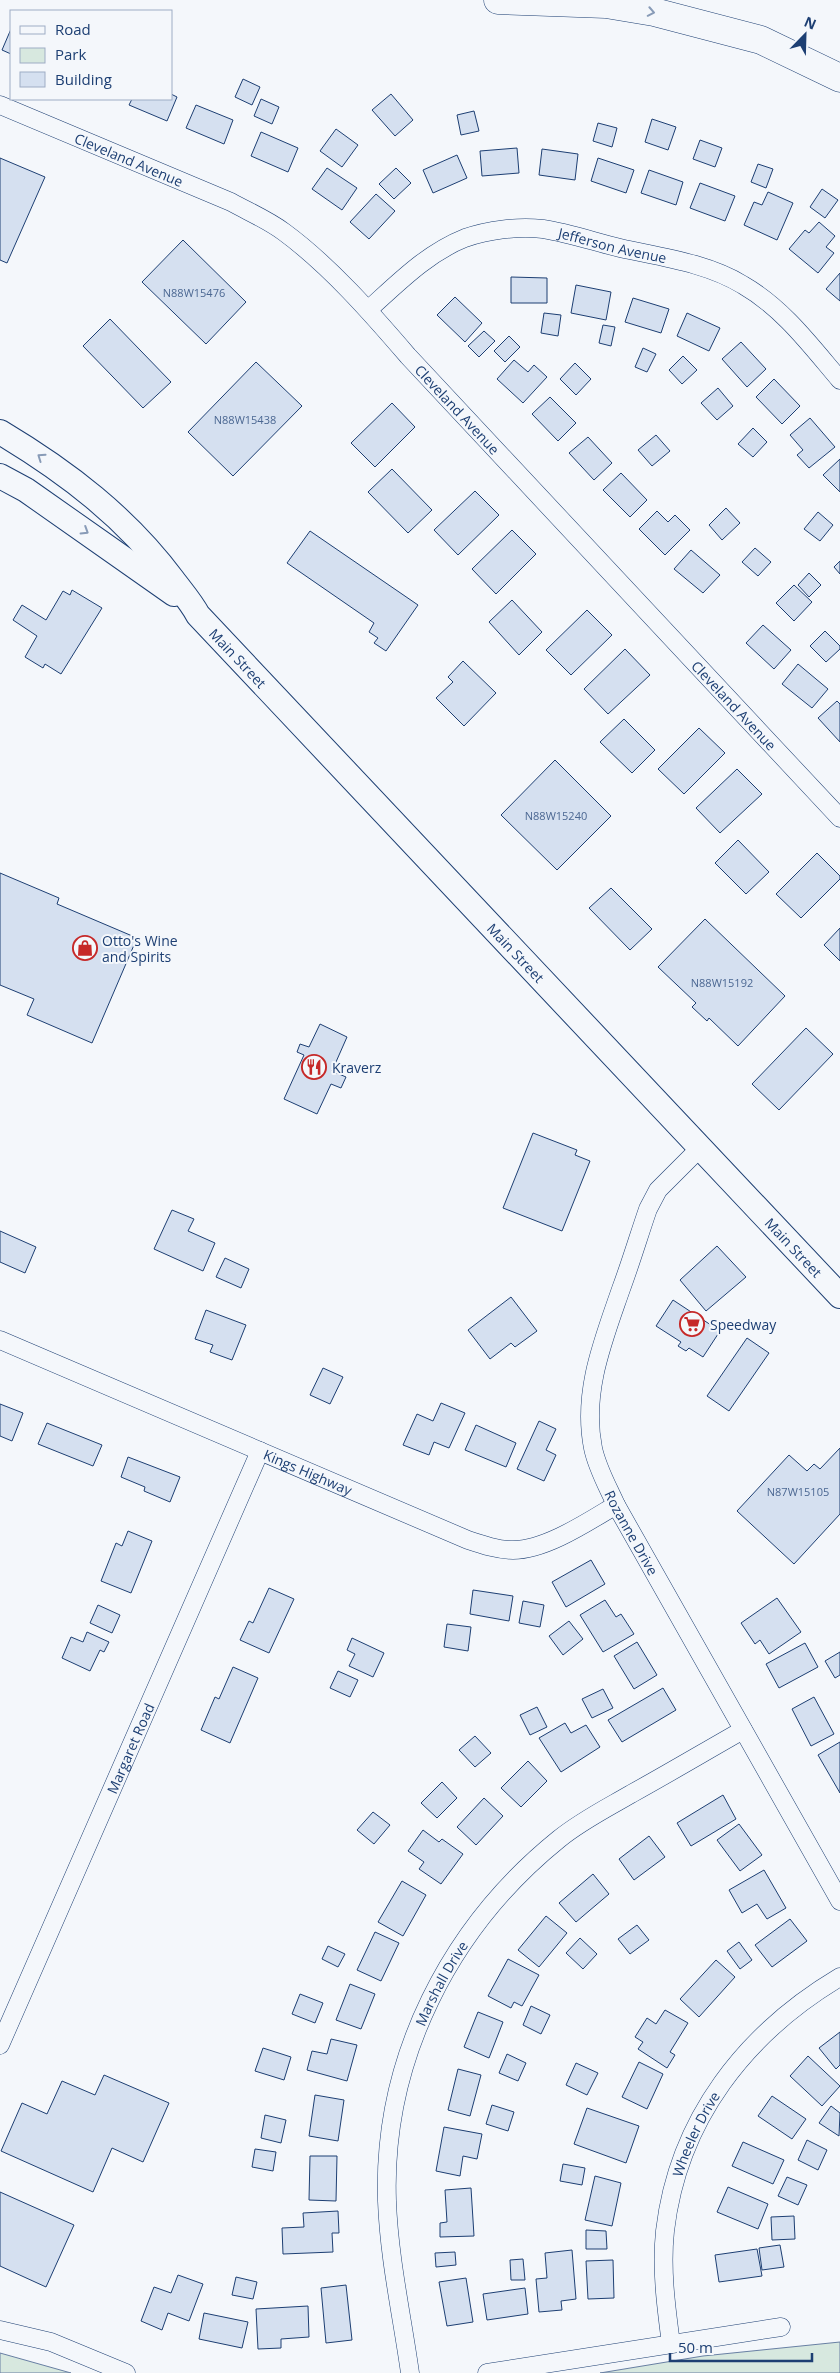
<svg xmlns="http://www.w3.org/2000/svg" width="840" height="2373" font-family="'Open Sans',sans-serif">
	<rect width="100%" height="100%" fill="#f4f7fb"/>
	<path fill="#d7e8df" stroke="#687fa3" d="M840,2342V2373H600L703,2356Z
		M0,2353L71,2373H0Z"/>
	<path fill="#d5e0f0" stroke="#1d3f73" d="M11,29V54L2,50Z
		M243,79L260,87L252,105L235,97Z
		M171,94L177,97L167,121L129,105L132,99H171Z
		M391,94L413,120L395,136L372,110Z
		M261,99L279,107L272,124L254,116Z
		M196,105L233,120L224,144L186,128Z
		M474,111L479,131L461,135L457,115Z
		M652,119L676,127L668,150L645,142Z
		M598,123L617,128L612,147L593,141Z
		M336,129L358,145L342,167L320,151Z
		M261,132L298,148L288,172L251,156Z
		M700,140L722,148L715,167L693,159Z
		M517,148L519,173L482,176L480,151Z
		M542,149L578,154L575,180L539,175Z
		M457,155L467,178L433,193L423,170Z
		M0,158L45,177L7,263L0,260Z
		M598,158L634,170L626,193L591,181Z
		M758,164L773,169L766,188L751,182Z
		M327,168L357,188L342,210L312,189Z
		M396,168L411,183L394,199L379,184Z
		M649,170L683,182L676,205L641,193Z
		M700,183L735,196L725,221L690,208Z
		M822,189L838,200L825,218L810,207Z
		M768,192L793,203L777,240L744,225L754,202L762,205Z
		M376,194L395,211L369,239L350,222Z
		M819,222L835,236L826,247L834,253L818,273L789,249L805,230L809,233Z
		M183,240L246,302L206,344L142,282Z
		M840,273V301L826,289Z
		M511,277L547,278V303H511Z
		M576,285L611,292L606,320L571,313Z
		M455,297L482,323L465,342L437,315Z
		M633,298L669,309L661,333L625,322Z
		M544,313L561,315L558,336L541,333Z
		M687,313L720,328L709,351L677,336Z
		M110,319L171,382L143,408L83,346Z
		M603,325L615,327L611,346L599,343Z
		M484,331L495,341L479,357L468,346Z
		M509,336L520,347L505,362L494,351Z
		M741,342L766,369L747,387L722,359Z
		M643,348L656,354L647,372L635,367Z
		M683,356L697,370L682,384L669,370Z
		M514,360L528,372L534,365L547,377L523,403L497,379Z
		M256,362L302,406L233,476L188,432Z
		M575,363L591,379L576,395L560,379Z
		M774,379L800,406L782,424L756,397Z
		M718,388L733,406L717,420L701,403Z
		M550,397L576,423L558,441L532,414Z
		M392,403L415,427L375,467L351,443Z
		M810,418L835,447L809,468L797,455L803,450L790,435Z
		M753,428L767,442L753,457L738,444Z
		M656,435L670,451L652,466L638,450Z
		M588,437L612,463L594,480L569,453Z
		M840,459V492L823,475Z
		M392,469L432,510L408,533L368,492Z
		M621,473L647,500L630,517L603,490Z
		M475,491L499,515L458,555L434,530Z
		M726,508L740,523L722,540L709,525Z
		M657,511L668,522L675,515L690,530L665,555L639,529Z
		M818,512L833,525L820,541L804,529Z
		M512,530L536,554L496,594L472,569Z
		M310,531L418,605L386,651L374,643L378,638L369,632L374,623L287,563Z
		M755,548L771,562L758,576L742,562Z
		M691,550L720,575L703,593L674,569Z
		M840,561V574L834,567Z
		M809,573L821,585L809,597L798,585Z
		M794,585L812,602L794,621L776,603Z
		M72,590L102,608L61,674L45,664L43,668L25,657L37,636L13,620L22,605L46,620L63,591L70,595Z
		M512,600L542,632L519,655L489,622Z
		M587,610L612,635L571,675L546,650Z
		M763,625L791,650L774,669L746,643Z
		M825,631L840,646V649L826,662L810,646Z
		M625,649L650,675L608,714L584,689Z
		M463,661L496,693L464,726L436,698L453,682L448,677Z
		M798,664L828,689L812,708L782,684Z
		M837,701L840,704V742L818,718Z
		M624,719L655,750L632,773L600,742Z
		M699,728L725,753L684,794L658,769Z
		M555,760L611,816L557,870L501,815Z
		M737,769L762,794L720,833L696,808Z
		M738,840L769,872L746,894L715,863Z
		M817,853L840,876V879L801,918L776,894Z
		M0,873L59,898L57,904L137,938L92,1043L27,1015L34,999L0,985Z
		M611,888L652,929L630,950L589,908Z
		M705,919L785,996L738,1046L709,1018L707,1021L692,1007L696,1003L658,967Z
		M840,928V961L824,945Z
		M320,1024L347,1037L332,1071L346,1077L341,1088L331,1084L317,1114L284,1099L304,1055L297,1052L300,1044L309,1047Z
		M806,1028L833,1054L779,1110L752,1084Z
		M533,1133L577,1150L575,1155L590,1161L562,1231L503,1208Z
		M172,1210L194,1219L188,1231L215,1243L203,1271L154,1249Z
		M0,1231L36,1247L25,1273L0,1262Z
		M717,1246L746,1277L706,1311L680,1280Z
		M225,1258L249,1269L241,1288L216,1277Z
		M511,1297L537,1331L515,1347L511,1343L490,1359L468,1330Z
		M673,1300L720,1331L703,1357L689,1348L686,1351L678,1346L681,1342L656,1326Z
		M206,1310L246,1325L232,1360L210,1352L213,1345L195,1339Z
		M747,1338L769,1353L729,1411L707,1396Z
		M323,1368L343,1377L330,1404L310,1395Z
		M441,1403L465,1413L449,1448L434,1442L429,1455L403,1445L417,1414L433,1421Z
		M0,1404L23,1413L12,1441L0,1436Z
		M539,1421L556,1429L546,1450L556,1455L544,1481L517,1469Z
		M47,1423L102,1445L93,1466L38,1444Z
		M476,1425L516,1443L506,1467L465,1450Z
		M840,1448V1514L794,1564L737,1511L789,1455L807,1471L814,1464L820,1469Z
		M128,1457L180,1477L170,1502L144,1491L145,1487L121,1477Z
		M128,1531L152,1541L131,1593L101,1581L116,1543L122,1546Z
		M591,1560L605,1584L566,1607L552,1582Z
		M269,1588L294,1599L269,1653L240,1640L249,1621L253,1623Z
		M473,1590L513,1596L509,1621L470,1614Z
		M777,1598L801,1632L769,1654L760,1640L755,1644L741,1623Z
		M605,1600L616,1617L621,1614L634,1634L603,1652L580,1615Z
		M523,1601L544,1605L540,1627L519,1623Z
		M98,1605L120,1615L112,1633L90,1623Z
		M569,1621L583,1639L563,1655L549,1636Z
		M447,1624L471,1627L468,1651L444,1647Z
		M87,1632L109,1642L104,1652L100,1650L90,1671L62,1658L71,1637L83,1642Z
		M352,1638L384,1653L373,1677L349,1666L355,1654L347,1650Z
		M637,1642L657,1675L634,1689L614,1656Z
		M805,1643L818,1667L779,1688L766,1664Z
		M840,1652V1675L835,1678L825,1661Z
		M233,1667L258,1678L230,1743L201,1730L215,1697L219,1699Z
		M338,1671L358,1680L350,1697L330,1688Z
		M663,1688L676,1710L622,1742L608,1720Z
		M603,1689L613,1708L592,1718L582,1699Z
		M814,1697L834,1734L811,1746L792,1709Z
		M537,1707L547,1727L530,1735L520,1715Z
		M565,1723L571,1733L586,1725L600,1747L561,1772L539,1738Z
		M475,1736L491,1753L475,1767L459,1750Z
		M840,1742V1793L818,1755Z
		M528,1761L547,1781L521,1807L501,1788Z
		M442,1782L457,1798L437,1818L421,1803Z
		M723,1795L736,1819L691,1846L677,1823Z
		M484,1798L503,1816L476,1845L457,1827Z
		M373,1812L390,1825L374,1844L357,1830Z
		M739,1824L762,1855L740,1871L717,1840Z
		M423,1830L439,1842L442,1839L463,1854L441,1884L419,1869L424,1862L408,1851Z
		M649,1836L665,1857L634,1880L619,1859Z
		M764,1870L786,1908L767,1919L757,1904L742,1913L729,1890Z
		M593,1874L609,1894L576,1922L559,1903Z
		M402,1881L426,1895L403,1936L378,1922Z
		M546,1916L567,1933L539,1967L518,1950Z
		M790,1919L807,1941L772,1967L755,1945Z
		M637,1925L649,1940L630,1954L618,1939Z
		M375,1932L399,1943L381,1981L357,1970Z
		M580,1938L597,1954L583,1969L566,1953Z
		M739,1942L752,1960L740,1969L727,1951Z
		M328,1946L345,1954L338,1967L322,1959Z
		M508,1959L539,1975L522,2006L514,2002L511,2008L488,1996Z
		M716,1960L735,1977L699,2017L680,1999Z
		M350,1984L375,1994L361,2029L336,2020Z
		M300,1994L323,2003L315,2023L292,2014Z
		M531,2006L550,2015L541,2034L523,2025Z
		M665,2010L688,2023L670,2052L675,2055L667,2068L638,2049L643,2042L635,2037L647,2018L656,2024Z
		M478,2012L503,2022L489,2058L464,2047Z
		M840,2032V2065L836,2069L819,2048Z
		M331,2039L357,2045L347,2081L307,2070L312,2051L327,2054Z
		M263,2048L291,2057L284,2080L255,2071Z
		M507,2054L526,2063L518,2081L499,2073Z
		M808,2056L840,2086L822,2106L790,2076Z
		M639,2062L663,2074L647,2109L622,2097Z
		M576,2063L598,2073L587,2095L566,2085Z
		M458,2069L481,2075L470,2116L448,2110Z
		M104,2075L169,2103L143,2162L112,2148L93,2192L1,2151L22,2103L47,2114L62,2081L95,2095Z
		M315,2095L344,2100L338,2141L309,2136Z
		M772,2096L806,2119L792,2139L758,2116Z
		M492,2105L514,2112L508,2131L486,2124Z
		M831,2106L840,2113L839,2136L819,2123Z
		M587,2108L639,2126L626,2163L574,2144Z
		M265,2115L286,2120L281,2143L261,2138Z
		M444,2127L482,2134L477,2159L463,2156L460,2176L436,2171Z
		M807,2140L827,2150L818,2170L798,2160Z
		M743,2142L784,2160L773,2184L732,2166Z
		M255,2149L276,2152L273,2171L252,2167Z
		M310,2156H337L336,2201L309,2200Z
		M563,2164L585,2168L582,2185L560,2181Z
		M595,2176L621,2183L612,2226L585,2220Z
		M787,2177L807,2185L798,2205L778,2196Z
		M728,2187L768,2204L758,2229L717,2212Z
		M471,2188L474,2236L440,2237V2223L447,2222L445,2190Z
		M0,2192L74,2225L46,2287L0,2266Z
		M338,2211L339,2233H332L333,2252L283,2254L282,2228L304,2227L303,2213Z
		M794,2216L795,2239L772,2240L771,2217Z
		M586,2230L606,2231L607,2249H586Z
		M780,2245L784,2267L762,2270L759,2248Z
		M757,2249L762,2276L719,2282L715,2255Z
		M572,2250L576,2299L561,2301L562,2310L539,2312L536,2279L547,2278L545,2253Z
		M455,2252L456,2265L436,2267L435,2253Z
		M523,2259L525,2280H511L510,2260Z
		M613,2260L614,2298L588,2299L586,2261Z
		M178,2275L203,2284L189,2321L168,2313L162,2330L141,2321L154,2287L171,2293Z
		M236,2277L257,2282L253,2299L232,2295Z
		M466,2278L473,2322L447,2326L439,2282Z
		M346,2285L352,2340L326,2343L321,2288Z
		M525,2288L528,2314L487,2320L483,2294Z
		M308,2306L309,2337L281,2339V2348L258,2349L256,2309Z
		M204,2313L248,2322L242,2348L199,2339Z"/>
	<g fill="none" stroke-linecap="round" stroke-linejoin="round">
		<defs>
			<g id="minor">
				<path id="s1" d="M0,105L231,202C249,212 268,220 284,232C329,265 372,314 408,356L840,818"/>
				<path id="s2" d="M368,310C398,283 427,253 465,238C488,230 518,226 543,229C569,233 595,242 620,248C661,257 707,263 743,285C783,308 811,346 840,380"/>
				<path id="s3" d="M700,1148L658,1190L648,1209C639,1235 631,1262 621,1289C603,1341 582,1392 593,1448C597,1468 608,1487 616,1505L840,1901"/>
				<path id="s4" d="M0,1340L468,1540C483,1545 498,1550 513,1550C546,1550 589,1521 616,1505"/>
				<path id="s5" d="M0,2045L260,1451"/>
				<path d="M0,2330L51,2342L126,2373"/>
				<path id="s6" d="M671,2344C666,2306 661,2269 665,2231C678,2119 746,2033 840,1977"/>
				<path id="s7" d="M410,2373C402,2316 389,2258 387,2201C382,2059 450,1927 559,1839C581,1821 607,1808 631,1794C669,1773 706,1751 743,1730"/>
				<path d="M487,2373L781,2327"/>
			</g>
			<g id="secondary">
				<path id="s8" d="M0,432C67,472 127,518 173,580C182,592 191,602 198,615L840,1296"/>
				<path d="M0,476L26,490L174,594"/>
			</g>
			<path id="motorway" d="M498,0L606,4L654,12L761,40L840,78"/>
		</defs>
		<use href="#minor" stroke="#1d3f73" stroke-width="19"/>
		<use href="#secondary" stroke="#1d3f73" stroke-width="26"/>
		<use href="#motorway" stroke="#1d3f73" stroke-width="29"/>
		<use href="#minor" stroke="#f4f7fb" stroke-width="18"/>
		<use href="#secondary" stroke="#f4f7fb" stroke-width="24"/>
		<use href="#motorway" stroke="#f4f7fb" stroke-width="28"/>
	</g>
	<defs><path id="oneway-chevron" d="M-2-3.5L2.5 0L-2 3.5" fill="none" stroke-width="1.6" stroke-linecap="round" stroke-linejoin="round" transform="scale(1.25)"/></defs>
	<g stroke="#889bb7">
		<use href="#oneway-chevron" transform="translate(651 12) rotate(11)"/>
		<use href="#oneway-chevron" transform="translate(41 457) rotate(-145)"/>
		<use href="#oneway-chevron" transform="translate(85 531) rotate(32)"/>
	</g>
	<defs>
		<symbol id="shop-ring" viewBox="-11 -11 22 22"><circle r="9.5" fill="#f4f7fb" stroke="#c62828" stroke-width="1.5"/><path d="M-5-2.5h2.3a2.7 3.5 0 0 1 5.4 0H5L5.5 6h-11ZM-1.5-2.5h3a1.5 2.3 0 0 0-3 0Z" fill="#c62828"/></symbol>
		<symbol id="restaurant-ring" viewBox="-11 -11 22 22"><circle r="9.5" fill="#f4f7fb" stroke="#c62828" stroke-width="1.5"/><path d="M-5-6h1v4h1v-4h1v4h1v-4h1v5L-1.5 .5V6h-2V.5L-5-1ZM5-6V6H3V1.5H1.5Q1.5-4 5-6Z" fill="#c62828"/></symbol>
		<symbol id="supermarket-ring" viewBox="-11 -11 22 22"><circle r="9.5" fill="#f4f7fb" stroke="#c62828" stroke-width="1.5"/><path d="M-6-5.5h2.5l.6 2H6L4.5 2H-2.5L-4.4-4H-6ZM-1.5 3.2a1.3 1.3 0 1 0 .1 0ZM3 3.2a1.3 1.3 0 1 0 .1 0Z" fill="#c62828"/></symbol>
	</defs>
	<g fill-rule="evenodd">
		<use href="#shop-ring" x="71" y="934" width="28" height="28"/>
		<use href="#restaurant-ring" x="300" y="1053" width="28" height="28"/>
		<use href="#supermarket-ring" x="678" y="1310" width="28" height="28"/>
	</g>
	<g text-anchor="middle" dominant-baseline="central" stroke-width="4" stroke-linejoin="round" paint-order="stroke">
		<g font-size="11" fill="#4b6792">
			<text x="194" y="292">N88W15476</text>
			<text x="245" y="419">N88W15438</text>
			<text x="556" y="815">N88W15240</text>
			<text x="722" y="982">N88W15192</text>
			<text x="798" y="1491">N87W15105</text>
		</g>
		<g font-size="14" fill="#1d3f73" stroke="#f4f7fb">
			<text stroke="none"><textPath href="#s1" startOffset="140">Cleveland Avenue</textPath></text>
			<text stroke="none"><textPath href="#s2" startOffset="272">Jefferson Avenue</textPath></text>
			<text stroke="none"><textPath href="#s1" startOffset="560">Cleveland Avenue</textPath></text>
			<text stroke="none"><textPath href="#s8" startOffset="331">Main Street</textPath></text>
			<text stroke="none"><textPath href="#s1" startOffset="965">Cleveland Avenue</textPath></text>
			<text stroke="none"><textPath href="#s8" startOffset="736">Main Street</textPath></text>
			<text stroke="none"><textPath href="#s8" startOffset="1141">Main Street</textPath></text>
			<text stroke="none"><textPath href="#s4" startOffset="335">Kings Highway</textPath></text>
			<text stroke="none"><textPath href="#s3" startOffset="422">Rozanne Drive</textPath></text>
			<text stroke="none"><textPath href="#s5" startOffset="324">Margaret Road</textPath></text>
			<text stroke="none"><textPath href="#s7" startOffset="401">Marshall Drive</textPath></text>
			<text stroke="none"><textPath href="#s6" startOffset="216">Wheeler Drive</textPath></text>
		</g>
		<g font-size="14" fill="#1d3f73" stroke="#f4f7fb" text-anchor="start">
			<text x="102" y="940">Otto's Wine<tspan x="102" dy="16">and Spirits</tspan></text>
			<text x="332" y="1067">Kraverz</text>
			<text x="710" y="1324">Speedway</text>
		</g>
	</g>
	<rect x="10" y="10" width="162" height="90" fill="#f4f7fb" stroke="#9eadc5"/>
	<rect x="20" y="26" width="25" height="8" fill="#f4f7fb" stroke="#9eadc5"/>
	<text x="55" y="35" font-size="15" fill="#1d3f73">Road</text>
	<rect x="20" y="48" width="25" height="15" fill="#d7e8df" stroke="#9eadc5"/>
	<text x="55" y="60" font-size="15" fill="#1d3f73">Park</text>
	<rect x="20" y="72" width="25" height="15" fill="#d5e0f0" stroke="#9eadc5"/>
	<text x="55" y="85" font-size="15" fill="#1d3f73">Building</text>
	<g transform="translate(805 35) rotate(23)" stroke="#f4f7fb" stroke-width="4" paint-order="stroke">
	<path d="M0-4L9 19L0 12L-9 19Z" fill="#1d3f73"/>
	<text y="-8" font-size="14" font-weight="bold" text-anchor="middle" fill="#1d3f73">N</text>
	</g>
	<path d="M670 2353v8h142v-8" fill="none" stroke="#1d3f73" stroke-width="2.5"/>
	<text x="678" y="2353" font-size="15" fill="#1d3f73" stroke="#f4f7fb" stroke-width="4" paint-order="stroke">50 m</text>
</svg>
